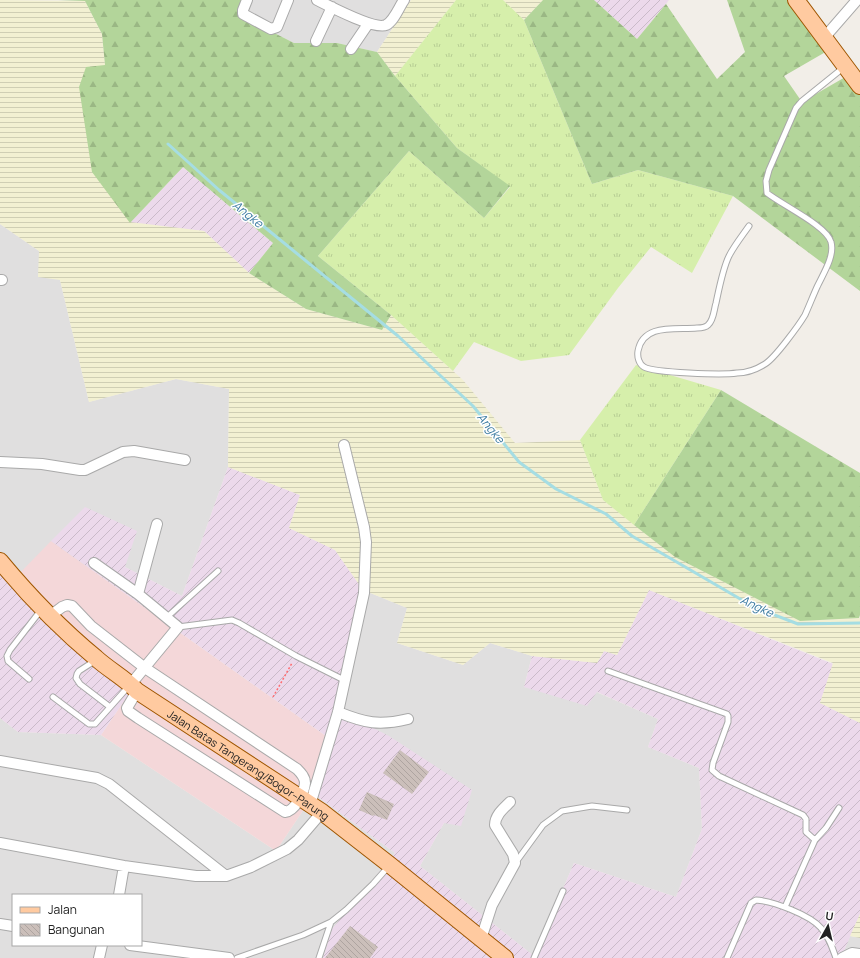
<svg xmlns="http://www.w3.org/2000/svg" width="860" height="958" font-family="Manrope,sans-serif">
	<defs>
		<pattern id="industrial-furrows" width="10" height="10" patternUnits="userSpaceOnUse"><rect width="10" height="10" fill="#ecd9eb"/><path d="M-1 1l2-2M0 10L10 0M9 11l2-2" fill="none" stroke="#cabac9"/></pattern>
		<pattern id="farmland-rules" width="6" height="5" patternUnits="userSpaceOnUse"><rect width="6" height="5" fill="#f2f0d2"/><path d="M0 2.5h6" fill="none" stroke="#cfceb4"/></pattern>
		<pattern id="grass-tufts" width="24" height="20" patternUnits="userSpaceOnUse"><rect width="24" height="20" fill="#d6efab"/><path d="M3 7l-1-3M5 7V3M7 7l1-3M15 17l-1-3M17 17v-4M19 17l1-3" fill="none" stroke="#b7cd93"/></pattern>
		<pattern id="forest-firs" width="22" height="20" patternUnits="userSpaceOnUse"><rect width="22" height="20" fill="#b3d59a"/><path d="M5 1l3.5 6h-7zM16 11l3.5 6h-7z" fill="#9ab784"/></pattern>
		<pattern id="building-back-hatch" width="6" height="6" patternUnits="userSpaceOnUse"><rect width="6" height="6" fill="#cbbfba"/><path d="M-1 5l2 2M0 0l6 6M5-1l2 2" fill="none" stroke="#aea4a0"/></pattern>
	</defs>
	<rect width="100%" height="100%" fill="#f2eee8"/>
	<path fill="#e0dfdf" fill-rule="evenodd" d="M243,0H411L377,52L337,43H294L237,14Z
		M0,224L39,251L60,280L89,402L176,379L229,389L228,467L182,596L125,567L15,578L0,560Z
		M363,590L407,608L397,643L463,665L490,643L532,656L524,687L596,692L658,719L648,747L699,768L702,829L676,897L574,863L534,956L420,866L444,823L336,709Z
		M0,718L18,732L101,735L276,851L314,794L395,853L332,929L323,958H0ZM13,895H141V945H13Z
		M850,936L860,938V958H841Z"/>
	<path fill="#f4d7d9" d="M51,541L333,741L314,794L276,851L101,735L134,686L15,578Z"/>
	<path fill="url(#industrial-furrows)" d="M594,0H669L637,39Z
		M183,167L273,243L249,273L204,231L130,223Z
		M228,467L300,495L289,528L335,550L363,590L336,709L389,736L472,790L461,826L444,823L420,866L534,956L574,863L676,897L702,829L699,768L648,747L658,719L597,692L587,706L524,687L532,656L597,663L604,651L617,655L649,590L833,664L820,703L860,723V914L841,958H323L332,929L395,853L314,794L333,741L51,541L85,507L137,531L125,567L182,596Z
		M0,560L134,686L101,735L18,732L0,718Z"/>
	<path fill="url(#farmland-rules)" d="M0,0L85,1L102,34L105,65L130,222L204,231L249,273L306,309L382,330L391,315L463,380L515,443L580,440L603,500L675,557L800,621L860,618V723L820,703L833,663L649,590L617,655L604,651L597,663L532,656L490,643L463,665L397,643L407,608L363,590L335,550L289,528L300,495L228,467L229,389L176,379L89,402L60,280L38,277L39,251L0,224Z
		M411,0H456L395,76L377,52Z
		M503,0H543L524,20Z
		M860,914V938L850,936Z"/>
	<path fill="url(#grass-tufts)" d="M456,0H503L524,20L592,184L638,170L733,196L692,273L651,247L618,288L569,355L521,361L474,342L453,371L391,315L318,256L409,151L484,218L510,187L457,148L395,76Z
		M636,365L721,390L634,525L603,500L580,440Z"/>
	<path fill="url(#forest-firs)" d="M58,0H243L237,14L294,43H337L377,52L395,76L457,148L510,186L484,218L409,151L318,256L391,315L382,330L306,309L249,273L273,243L183,167L130,223L92,172L79,87L86,67L105,65L102,34L85,1Z
		M543,0H594L637,39L666,4L717,79L745,52L727,0H796L829,50L784,76L802,102L847,76L860,94V291L733,196L638,170L592,184L524,20Z
		M721,390L860,473V615L859,618L800,621L675,557L634,525Z"/>
	<g fill="none" stroke-linecap="round" stroke-linejoin="round">
		<path stroke="#a5dde3" stroke-width="3" d="M168,144L219,190L398,336L473,406L519,462L556,489L606,514L632,536L754,607L798,624L860,623"/>
	</g>
	<path fill="url(#building-back-hatch)" d="M400,750L429,772L412,794L383,773Z
		M367,792L394,804L387,820L374,815L373,816L359,810Z
		M350,926L378,947L370,958H325Z"/>
	<g fill="none" stroke-linecap="round" stroke-linejoin="round">
		<defs>
			<path id="service" d="M749,226C742,236 734,246 729,256C723,268 719,289 716,303C714,309 714,320 708,325C705,328 701,328 697,328C676,330 643,323 638,351C637,357 639,364 644,367C654,373 723,375 737,373C747,373 757,369 765,364C775,358 799,325 805,315C809,306 813,296 817,287C823,274 835,256 831,242C827,226 782,205 767,193L766,181L769,170L796,108L802,101L843,68
				M166,618L218,571
				M178,627L232,620L239,623L296,656L344,680
				M96,660L79,671L77,674L76,678L80,684L110,707
				M608,671L727,714L728,716V722L713,763L712,770L719,776L803,815L806,819V832L815,840
				M29,679L8,661L7,656L10,650L41,610
				M53,697L89,724H95L128,687
				M516,862L543,825L562,811L592,806L627,810
				M785,907L815,840L826,828L839,808
				M237,958L303,935L331,922L346,910L373,884L389,866
				M319,958L331,922
				M534,958L563,891
				M727,958L751,903L756,900C773,901 810,915 821,928C829,937 832,947 836,958"/>
			<path id="minor" d="M247,0L243,10V14L271,29L277,27L288,0
				M317,0C329,6 375,30 386,25C394,21 399,7 404,0
				M824,38L857,0
				M316,41L332,7
				M351,49L368,24
				M0,280H2
				M0,462L42,464L80,470H85L123,452L134,451L185,460
				M94,563L138,594L178,627L131,684
				M138,594L157,524
				M50,616L62,607L67,605L72,606L91,626L145,668L297,769C301,773 305,777 305,783C304,793 295,811 285,812L138,718L128,711L127,708L137,691
				M338,712C365,723 379,726 408,719
				M0,761L97,778L109,784L226,876
				M310,805L338,712L364,593L366,542L364,527L344,445
				M0,843L124,866L196,876H226L251,867L287,849L298,840L322,812
				M119,895L124,866
				M0,924L13,926
				M481,939L492,905L515,863L513,854L495,825C495,815 504,808 510,802
				M130,945L229,958
				M99,958L102,945
				M842,958L852,953L860,954"/>
			<g id="primary">
				<path d="M796,0L860,86"/>
				<path id="s1" d="M0,561C29,596 61,629 96,658C109,670 125,678 137,691L322,812L390,865L505,958"/>
			</g>
		</defs>
		<use href="#service" stroke="#a9a9a9" stroke-width="7"/>
		<use href="#minor" stroke="#a9a9a9" stroke-width="12"/>
		<use href="#primary" stroke="#9f5600" stroke-width="18"/>
		<path stroke="#ff6c70" stroke-width="1.5" stroke-dasharray="2 2" stroke-linecap="butt" d="M273,697L292,663"/>
		<use href="#service" stroke="#fff" stroke-width="5"/>
		<use href="#minor" stroke="#fff" stroke-width="10"/>
		<use href="#primary" stroke="#ffcaa0" stroke-width="16"/>
	</g>
	<g text-anchor="middle" dominant-baseline="central" stroke-width="3" stroke-linejoin="round" paint-order="stroke">
		<g font-size="11" fill="#222" stroke="#fff">
			<text stroke="none"><textPath href="#s1" startOffset="323">Jalan Batas Tangerang/Bogor–Parung</textPath></text>
		</g>
		<g font-size="12" font-style="italic" fill="#3d7ca2" stroke="#fff">
			<text transform="translate(248 214) rotate(39)">Angke</text>
			<text transform="translate(491 428) rotate(51)">Angke</text>
			<text transform="translate(757 606) rotate(25)">Angke</text>
		</g>
	</g>
	<rect x="12" y="894" width="130" height="52" fill="#ffffff" stroke="#a7a7a7"/>
	<rect x="20" y="907" width="20" height="6" fill="#ffcaa0" stroke="#a7a7a7"/>
	<text x="48" y="914" font-size="12" fill="#222222">Jalan</text>
	<rect x="20" y="924" width="20" height="12" fill="url(#building-back-hatch)" stroke="#a7a7a7"/>
	<text x="48" y="934" font-size="12" fill="#222222">Bangunan</text>
	<g transform="translate(828 926) rotate(8)" stroke="#ffffff" stroke-width="3" paint-order="stroke">
	<path d="M0-3L7 15L0 10L-7 15Z" fill="#222222"/>
	<text y="-6" font-size="11" font-weight="bold" text-anchor="middle" fill="#222222">U</text>
	</g>
</svg>
